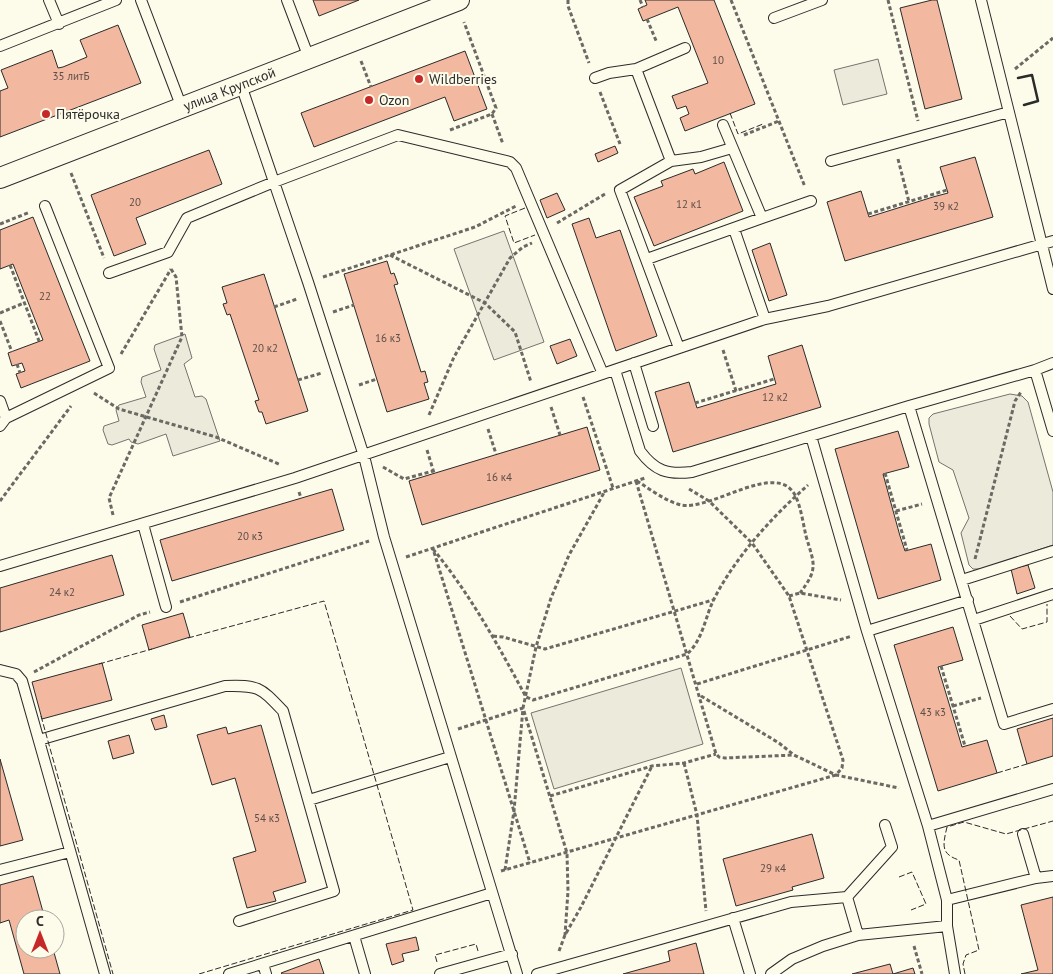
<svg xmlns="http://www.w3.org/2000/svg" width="1053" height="974" font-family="'PT Sans',sans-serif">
	<rect width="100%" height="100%" fill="#fdfbea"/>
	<path fill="#ecebdb" stroke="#74746e" d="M878,59L887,94L843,105L834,70Z
		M504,231L544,342L494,360L454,249Z
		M185,334L192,358L184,364L195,397L202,396L206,399L220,441L173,456L166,434L138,444L131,442L129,439L112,445L108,444L103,430L104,426L119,421L116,410L119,405L146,397L141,382L142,377L161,370L154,349L155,345Z
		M1010,394L1022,396L1028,402L1053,492V545L981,569H973L969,565L961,533L969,518L953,470L939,462L929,424V418L933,414Z
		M681,668L703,744L554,789L531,713Z"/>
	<path fill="#f2b8a0" stroke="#2b2b2b" d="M313,0H359L319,16Z
		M645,0H714L755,104L685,131L680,118L689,114L686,106L677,109L672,96L708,83L678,7L643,21L638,9L647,5Z
		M932,0H937L962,99L925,109L900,8Z
		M118,25L141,83L0,137V91L8,88L1,70L52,50L58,68L63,67L87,57L80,40Z
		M465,51L487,109L454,121L445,97L314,147L301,113Z
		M615,146L618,153L598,162L595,154Z
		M209,150L222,184L136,218L146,244L114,256L91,195Z
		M975,157L993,217L845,261L827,202L861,191L869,217L933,197L948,193L940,167Z
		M724,162L743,211L654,246L634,197L663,186L661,181L693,169L695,174Z
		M557,193L565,210L547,218L540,200Z
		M33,217L90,361L21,388L16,374L25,371L22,363L12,366L8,353L43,340L13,264L0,269V230Z
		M589,218L596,238L620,230L657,336L616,351L572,224Z
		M770,243L787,295L769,301L752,250Z
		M387,261L391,274L394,273L398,284L394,285L421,372L425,371L428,382L424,383L429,399L387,412L344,274Z
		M264,274L308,411L266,424L262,412H259L255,401L259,400L230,314L227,315L223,304L227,303L222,287Z
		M570,339L577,356L557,364L550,346Z
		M802,345L821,407L673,452L655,392L689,382L697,408L776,384L768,356Z
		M587,427L600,470L422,525L409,481Z
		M898,431L909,467L883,474L900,536L905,551L931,544L941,580L878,599L835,449Z
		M332,489L344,530L172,581L160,540Z
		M112,555L124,595L0,632V588Z
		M1028,565L1035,588L1017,594L1011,569Z
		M183,613L190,637L149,650L142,625Z
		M953,627L963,660L938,667L957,730L962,747L987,740L997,773L938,791L894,645Z
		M102,663L112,700L42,719L32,682Z
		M164,715L167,727L155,730L151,719Z
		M1053,718V756L1027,764L1017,729Z
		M261,725L306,882L273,892L276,901L247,908L233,858L256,851L235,778L212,785L197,735L226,727L228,734Z
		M129,735L134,753L113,759L108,741Z
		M0,759L23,840L0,846Z
		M812,834L824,878L792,887L793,890L736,906L723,859Z
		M33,876L45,919H25V949H53L60,974H24L9,920L0,923V885Z
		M1053,897V974H1021L1038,970L1021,905Z
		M416,937L419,950L402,954L404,961L392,965L386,944Z
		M696,943L704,974H623L670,961L668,951Z
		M319,959L324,974H282L281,973Z
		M890,964L893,974L913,968L915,974H852Z"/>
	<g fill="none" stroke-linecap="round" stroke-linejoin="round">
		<defs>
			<path id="lane" d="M49,0L59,24
				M141,0L182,108
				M287,0L309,58
				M981,0L1053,289
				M774,18L822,0
				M0,46L116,0
				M595,78L609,73L636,69
				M241,85L308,282L364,456L384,537L517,974
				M723,125L762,218L811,201
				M671,161L636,69L685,48
				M831,161L1009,112
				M734,229L765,319
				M647,259L762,218
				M109,273L168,252L187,218L274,182L398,135L510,162L516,168L603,374
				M679,348L620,190L671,161L701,157L732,148
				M634,363L653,426
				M615,370L640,451C655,471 667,475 692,472L909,406
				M1035,370L1053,363
				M0,401L6,418
				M0,426L6,418L109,368L45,206
				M1053,431L1035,370L909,406L1004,724L1053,709
				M811,436L867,631
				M143,524L166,607
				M0,566L295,478L765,319L828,306L1053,241
				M962,580L1053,551
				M974,620L1053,594
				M0,670L16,674L22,681L105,974
				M39,740L225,686C259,685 260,687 283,711L334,891L239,921
				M309,800L450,757
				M928,826L867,631L968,600
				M1023,834L1036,878
				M0,870L70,852
				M947,900L928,826L1053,789
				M733,918L750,974
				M858,935L847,897L892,847L885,825
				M354,936L365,974
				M263,964L266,974
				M229,974L492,893
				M440,974L512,954
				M537,974L791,902L847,897
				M771,974L792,959L823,946L858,935L947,926
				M955,974L947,926V900L1036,878L1053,876"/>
			<g id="street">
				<path id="s1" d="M0,178L459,0"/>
			</g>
		</defs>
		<use href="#lane" stroke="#2b2b2b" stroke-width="12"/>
		<use href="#street" stroke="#2b2b2b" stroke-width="22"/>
		<path stroke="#6a6964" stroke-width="3" stroke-dasharray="4 2.5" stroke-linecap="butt" d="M568,0V6L589,63
			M640,0L643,7
			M731,0L805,187
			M888,0L918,121
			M647,19L657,43
			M361,61L371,87
			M1015,69L1053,38
			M600,92L620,144
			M492,114L503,144
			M450,130L492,114L496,108L464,22
			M744,135L779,121
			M898,159L909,202
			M71,173L104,258
			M868,214L947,190
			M557,223L605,194
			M0,224L30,212
			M390,255L485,303L515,332L531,382
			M10,265L39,341
			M323,277L475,227L516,206
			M274,307L297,299
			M333,312L354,305
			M0,313L24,303
			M0,321L12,352
			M723,350L736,391
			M121,354L171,269
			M17,364L20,373
			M298,380L322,373
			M359,385L377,379
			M94,393L119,409L216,437L281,465
			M583,397L613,488
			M695,403L774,379
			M551,407L560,435
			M429,415L454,357L510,258L523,247L532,243
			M488,429L496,454
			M427,450L434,473
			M383,467L404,479L433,471
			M885,473L907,550
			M636,481L716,754L719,757L725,758L794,755
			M637,481C650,489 665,501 681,505C712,511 776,460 795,495C801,507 803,523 806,536C814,564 819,568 800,593
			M299,492L301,498
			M0,501L71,406
			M896,511L922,504
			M113,515L109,498L182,337L176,277L171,269
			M433,549C470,594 498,645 526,697L533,700L687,654C703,640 705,617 714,599C736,556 772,517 808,485
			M434,552L530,863
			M406,557L645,478
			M975,559L1015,401L1021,392
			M789,596L800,593L841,600
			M180,602L369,541
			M493,636L503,637L545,649L713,600
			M941,666L965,746
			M34,672L139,615L150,612
			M697,684L852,636
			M701,696L779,743L794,755L836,775L899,788
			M953,706L981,698
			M458,729L523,708L567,853L568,891L565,935
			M684,763L697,815L706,911
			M550,796L652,766L684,763L716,754
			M505,870L514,811L523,708L536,647L551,598L569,555L605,491
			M501,871L836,775L842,768L843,760L789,596L752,543L709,501L689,489
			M914,946L922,974
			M559,951L565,935L581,907L652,766"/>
		<use href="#lane" stroke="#fdfbea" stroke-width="10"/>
		<use href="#street" stroke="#fdfbea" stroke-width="20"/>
		<path stroke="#2b2b2b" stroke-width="1" stroke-dasharray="6 2.5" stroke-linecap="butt" d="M730,113L738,134L763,124
			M525,208L505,216L514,243L535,235
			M1010,616L1022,629L1047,622V604
			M188,638L324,601L413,910L199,974
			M99,664L152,649
			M41,716L113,974
			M997,773L1027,764
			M899,877L912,872L926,904L911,910
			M437,962L435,955L476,944L478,951
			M965,974L963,964L966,955L979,950L959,860C940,854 943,844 947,827L964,822L1006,834L1053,821"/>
		<path stroke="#2b2b2b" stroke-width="2.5" d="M1018,78L1032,75L1038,101L1024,105"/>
	</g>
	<g fill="#c62828" stroke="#fdfbea" stroke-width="2">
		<circle cx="419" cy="79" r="5"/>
		<circle cx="369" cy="100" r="5"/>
		<circle cx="46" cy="114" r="5"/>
	</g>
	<g text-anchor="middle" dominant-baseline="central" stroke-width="4" stroke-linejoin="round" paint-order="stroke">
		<g font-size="11" fill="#5d4e48">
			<text x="718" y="60">10</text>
			<text x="71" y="76">35 литБ</text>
			<text x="135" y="202">20</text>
			<text x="689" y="204">12 к1</text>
			<text x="946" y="206">39 к2</text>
			<text x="45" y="296">22</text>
			<text x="388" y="338">16 к3</text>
			<text x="265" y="348">20 к2</text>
			<text x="775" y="397">12 к2</text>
			<text x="499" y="477">16 к4</text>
			<text x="250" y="536">20 к3</text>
			<text x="62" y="592">24 к2</text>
			<text x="933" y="712">43 к3</text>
			<text x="267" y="818">54 к3</text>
			<text x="773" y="868">29 к4</text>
		</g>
		<g font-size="14" fill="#2b2b2b" stroke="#fdfbea" text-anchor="start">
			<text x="429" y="79">Wildberries</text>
			<text x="379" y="100">Ozon</text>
			<text x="56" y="114">Пятёрочка</text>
		</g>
		<g font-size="14" fill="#2b2b2b" stroke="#fdfbea">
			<text stroke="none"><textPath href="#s1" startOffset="246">улица Крупской</textPath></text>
		</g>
	</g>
	<g transform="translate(40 934)"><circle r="24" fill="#fdfbea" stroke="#a9a89e"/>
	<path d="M0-4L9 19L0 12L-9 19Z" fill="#c62828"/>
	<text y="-8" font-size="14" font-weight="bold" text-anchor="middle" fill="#2b2b2b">С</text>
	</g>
</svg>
